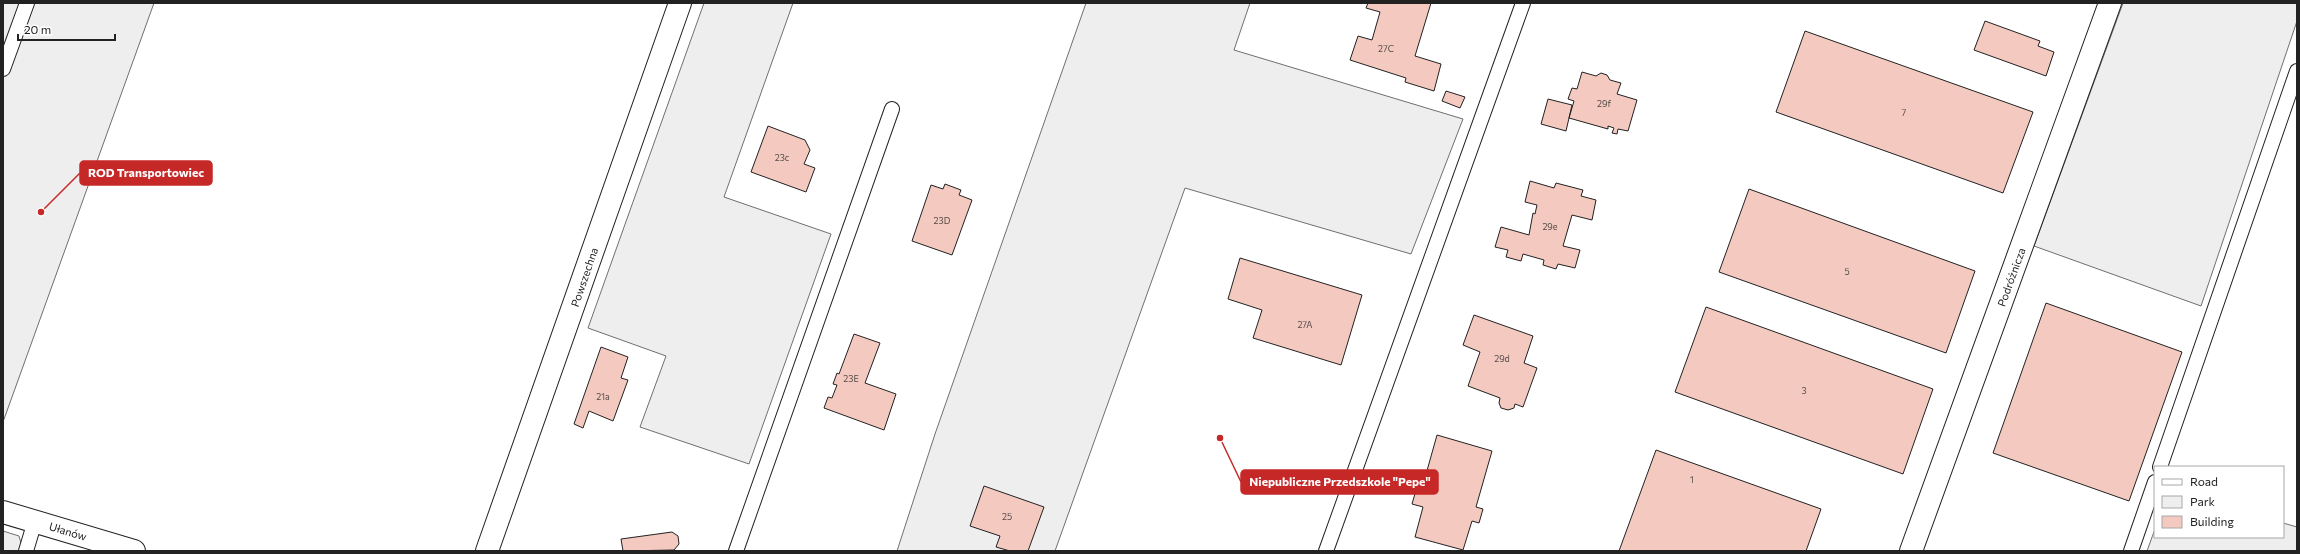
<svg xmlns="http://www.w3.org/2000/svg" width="2300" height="554" font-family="Commissioner,sans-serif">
	<rect width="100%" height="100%" fill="#fff"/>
	<path fill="#eee" stroke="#6f6f6f" d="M3,3H154L3,422Z
		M704,3H793L724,197L831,234L749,464L640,427L666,356L588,328Z
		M1086,3H1250L1234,50L1463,119L1411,254L1185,188L1055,551H897L935,434Z
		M2123,3H2297V21L2201,306L2034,246Z
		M2283,523L2297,527V551H2147L2155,529V537H2283Z
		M3,531L19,536L21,543L19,551H3Z"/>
	<path fill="#f3c9c0" stroke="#222" d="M1368,3H1431L1415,56L1441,64L1434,91L1405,82L1406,78L1350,60L1358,36L1372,40L1380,12L1366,8Z
		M1985,21L2040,41L2038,46L2054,52L2046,76L1974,50Z
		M1805,31L2033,112L2003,193L1776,112Z
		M1582,72L1596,76L1601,73L1607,75L1610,80L1621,83L1617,94L1637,100L1628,131L1618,129L1617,134L1612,133L1614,128L1608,126V129L1569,118L1574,101L1568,99L1572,88L1577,89Z
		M1446,91L1465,97L1460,108L1442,101Z
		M1548,99L1572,105L1566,131L1541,124Z
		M768,126L805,140L810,150L804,164L815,168L806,192L751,172Z
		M1530,181L1554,188L1556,183L1583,190L1581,196L1596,200L1592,220L1572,215L1563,246L1580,250L1575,268L1558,264L1556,269L1543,265L1544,260L1523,254L1521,261L1506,257L1508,250L1495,247L1501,227L1529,235L1533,213L1535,214L1537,205L1525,202Z
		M945,184L961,190L959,195L972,200L952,255L912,241L931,185L943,189Z
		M1749,189L1975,271L1946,353L1719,272Z
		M1240,258L1362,295L1341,365L1253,338L1262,310L1228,299Z
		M2046,303L2182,352L2129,501L1993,453Z
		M1706,307L1933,389L1903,474L1675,392Z
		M1474,315L1533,336L1524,363L1537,368L1523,407L1515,404L1514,408L1508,410L1501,408L1499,403L1500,398L1468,386L1480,352L1463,345Z
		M854,334L880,343L865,383L896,394L884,430L824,408L828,397L832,398L837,385L833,384L837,373L839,374Z
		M601,347L628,357L621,378L628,380L613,421L589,411L583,428L574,424Z
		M1437,435L1492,451L1476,507L1483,509L1479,523L1472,521L1463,550L1415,537L1423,507L1412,504L1416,490L1421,492Z
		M1656,450L1821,509L1806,551H1619Z
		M984,486L1044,507L1028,551H1010L996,547L1000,536L970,526Z
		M672,532L678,536L679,544L674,550L623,551L621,539Z"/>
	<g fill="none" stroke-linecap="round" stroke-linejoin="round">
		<defs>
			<path id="service" d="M3,69L27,3
				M2160,467L2297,71
				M26,551L35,521
				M736,551L892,109
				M1326,551L1523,3
				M2131,551L2155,482"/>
			<path id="minor" d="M487,551L680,3
				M1911,551L2110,3"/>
			<path id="tertiary" d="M3,512L134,551"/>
		</defs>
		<use href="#service" stroke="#222" stroke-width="16"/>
		<use href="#minor" stroke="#222" stroke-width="24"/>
		<use href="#tertiary" stroke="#222" stroke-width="24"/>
		<use href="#service" stroke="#fff" stroke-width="14"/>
		<use href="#minor" stroke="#fff" stroke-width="22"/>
		<use href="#tertiary" stroke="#fff" stroke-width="22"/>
	</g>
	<g text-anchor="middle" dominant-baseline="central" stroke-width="3" stroke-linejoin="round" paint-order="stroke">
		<g font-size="9" fill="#564c4a">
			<text x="1386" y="48">27C</text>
			<text x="1604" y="103">29f</text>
			<text x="1904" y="112">7</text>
			<text x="782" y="157">23c</text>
			<text x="942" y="220">23D</text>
			<text x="1550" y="226">29e</text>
			<text x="1847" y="271">5</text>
			<text x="1305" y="324">27A</text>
			<text x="1502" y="358">29d</text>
			<text x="851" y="378">23E</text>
			<text x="1804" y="390">3</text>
			<text x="603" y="396">21a</text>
			<text x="1692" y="479">1</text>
			<text x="1007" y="516">25</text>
		</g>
		<g font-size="11" fill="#222" stroke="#fff">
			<text transform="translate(584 277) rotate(-71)">Powszechna</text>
			<text transform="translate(2011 277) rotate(-70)">Podróżnicza</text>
			<text transform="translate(68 531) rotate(17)">Ułanów</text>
		</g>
	</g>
	<path fill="none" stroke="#c62828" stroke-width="1.5" d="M41 212L80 173M1220 438L1241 482"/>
	<g fill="#c62828" stroke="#fff" stroke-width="1.5">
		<circle cx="41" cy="212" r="4"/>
		<circle cx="1220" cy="438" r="4"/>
	</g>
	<g fill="#c62828" stroke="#c62828" stroke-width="1.5">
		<rect x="80" y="161" width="132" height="24" rx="4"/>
		<rect x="1241" y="470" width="197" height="24" rx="4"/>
	</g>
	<g font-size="12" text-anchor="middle" font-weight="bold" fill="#fff">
		<text x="146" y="177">ROD Transportowiec</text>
		<text x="1340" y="486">Niepubliczne Przedszkole "Pepe"</text>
	</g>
	<rect width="2300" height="554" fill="none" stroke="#222222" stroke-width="8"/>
	<rect x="2154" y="466" width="130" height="72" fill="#ffffff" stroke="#a7a7a7"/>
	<rect x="2162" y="479" width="20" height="6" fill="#ffffff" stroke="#a7a7a7"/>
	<text x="2190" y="486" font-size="12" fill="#222222">Road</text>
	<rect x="2162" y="496" width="20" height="12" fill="#eeeeee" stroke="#a7a7a7"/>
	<text x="2190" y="506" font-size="12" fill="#222222">Park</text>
	<rect x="2162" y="516" width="20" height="12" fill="#f3c9c0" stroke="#a7a7a7"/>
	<text x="2190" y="526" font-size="12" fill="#222222">Building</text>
	<path d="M18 34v6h97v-6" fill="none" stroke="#222222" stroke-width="2"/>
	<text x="24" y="34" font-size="12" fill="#222222" stroke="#ffffff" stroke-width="3" paint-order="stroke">20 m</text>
</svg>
